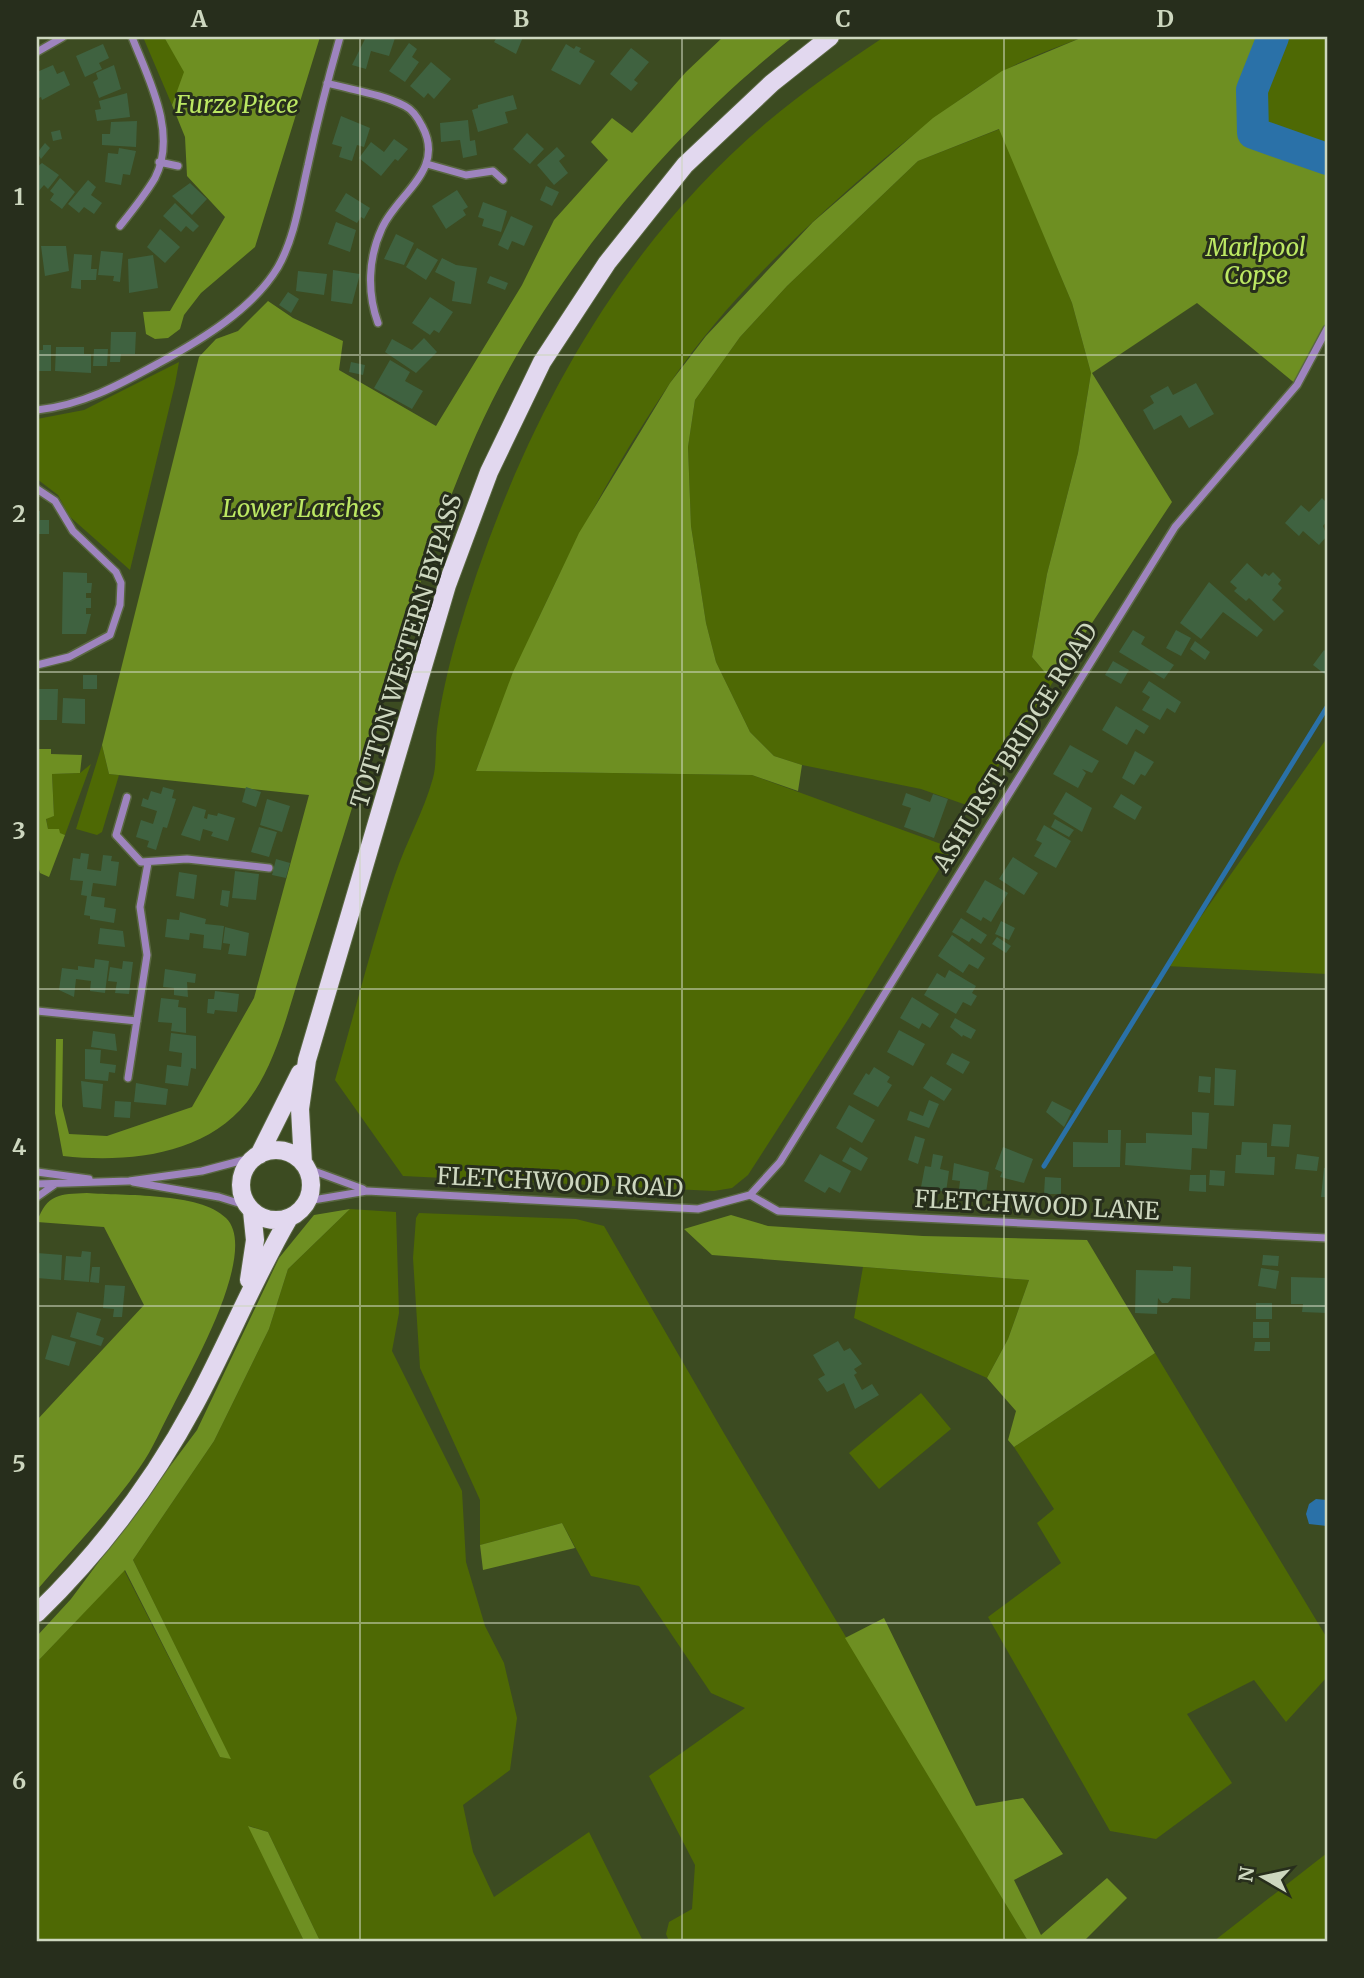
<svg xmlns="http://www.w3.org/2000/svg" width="1364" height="1978" font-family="Merriweather,serif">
	<rect width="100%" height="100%" fill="#3c4b21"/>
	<path fill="#4e6904" d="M143,37H164L185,72L172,105Z
		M884,37H1083C1056,48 1025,58 1000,73C954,101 914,134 873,168C800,231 724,303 670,383C587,506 527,633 476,771L752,775L952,848L849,1018L748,1175L732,1188L714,1191L403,1176L335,1080C355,1012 372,942 395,875C406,842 424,811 433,778C437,763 435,745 437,729C441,699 448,669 456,640C512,445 609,256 766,123C803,92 843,64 884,37Z
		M1277,37H1327V158L1308,145L1269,140L1251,126L1259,70Z
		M1000,129L1072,303L1091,373L1078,453L1047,574L1032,657L1053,682L972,807L921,789L802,765L774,756L750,732L716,662L706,623L691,526L688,447L695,400L740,337L787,286L918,161Z
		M179,362L175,384L130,570L69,516L58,495L37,479V419L84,410Z
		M1327,738V974L1166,966Z
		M102,745L109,774L119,775L102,832L97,835L76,829Z
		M91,764L65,835L48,829L46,818L54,816L52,774L80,773Z
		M350,1209L396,1212L399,1313L392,1351L462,1491L466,1562L485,1626L504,1663L517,1718L510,1770L463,1805L473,1852L494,1897L589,1832L643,1941H320L268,1832L249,1826L304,1941H37V1662L124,1570L220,1757L230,1758L133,1560L214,1441L269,1329L288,1269Z
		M419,1213L576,1219L604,1226L725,1435L1028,1941H669L666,1934L669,1922L692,1909L695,1865L649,1776L745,1708L711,1693L639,1586L591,1576L562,1523L480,1545V1500L420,1368L413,1258L416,1218Z
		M863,1267L1029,1280L1008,1339L987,1378L854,1318Z
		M1155,1353L1327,1638V1677L1286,1722L1254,1680L1187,1714L1232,1783L1156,1839L1110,1831L988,1617L1061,1563L1037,1523L1054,1509L1014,1447Z
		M921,1393L951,1429L879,1489L849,1453Z
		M1327,1853V1941H1214Z"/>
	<path fill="#6e8f22" d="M164,37H320L255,247L201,293L184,315L180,329L168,338L155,339L146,334L143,312L170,311L225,217L187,176L185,137L172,105L184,72Z
		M723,37H793C667,135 541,288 476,435C420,563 385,702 344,834C329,882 314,930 299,977C286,1019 274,1067 247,1102C204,1156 126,1163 63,1156L55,1113L56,1039H63L62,1106L69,1134L107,1136L192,1107L254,998L309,795L109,774L102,745L199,357L216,339L238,331L268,301L293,318L343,341L339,370L436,426L522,285L554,220L608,160L591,142L612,118L632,133L686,72Z
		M1083,37H1274L1252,80L1246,129L1250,137L1273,148L1327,162V329L1297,385L1197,303L1092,373L1172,502L1053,682L1032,657L1047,574L1078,453L1091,373L1072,303L999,129L918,161L787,286L740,337L695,400L688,447L691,526L706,623L716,662L750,732L774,756L802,765L798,791L752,775L476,771L513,672L579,533L670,383L706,336L813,222L933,118L1002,71Z
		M37,749H51V754L82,755L80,773L52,774L54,816L46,819L48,829H59L60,833L65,835L49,877L40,873L37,862Z
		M87,1193C123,1196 200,1192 226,1218C260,1251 190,1372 173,1406C162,1426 153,1449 140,1467C110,1511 71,1550 37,1590V1420L144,1305L104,1227L37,1222C47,1194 59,1194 87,1193Z
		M350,1209L288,1269L269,1329L214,1441L133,1560L231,1759L220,1757L125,1570L37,1662V1636L71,1599L197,1430L279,1258L314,1215Z
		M731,1215L768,1226L923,1236L1087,1240L1155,1353L1014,1447L1008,1440L1016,1411L987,1378L1008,1339L1029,1280L712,1255L684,1229Z
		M562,1523L575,1548L483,1570L480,1545Z
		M884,1618L976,1806L1023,1798L1063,1854L1014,1880L1041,1935L1107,1878L1127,1898L1084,1941H1028L845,1638Z
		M248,1826L268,1832L320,1941H304Z"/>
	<path fill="#2a71a8" d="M1316,1499L1327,1500V1526L1309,1524L1306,1514L1309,1504Z"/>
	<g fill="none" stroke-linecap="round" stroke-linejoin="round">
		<path stroke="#2a71a8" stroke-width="5" d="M1044,1166L1327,707"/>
		<path stroke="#2a71a8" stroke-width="32" d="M1273,37L1252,90L1253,133L1327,159"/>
	</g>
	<path fill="#3f6240" d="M366,37L395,38L389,56L371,51L366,69L352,65Z
		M497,37H523L516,54L494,42Z
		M409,43L417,49L412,57L419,62L405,82L389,71Z
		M103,44L109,58L99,63L102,69L85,77L76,56Z
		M566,44L574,49L576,46L581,48L579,52L595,61L580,85L551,70Z
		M631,48L649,62L634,80L638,83L631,91L610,74Z
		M431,62L451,79L434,99L428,93L424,98L410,86Z
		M53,65L57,74L64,71L70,85L42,100L41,97L37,99V72Z
		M114,65L121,89L99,98L93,82L98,79L96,73Z
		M127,93L130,117L97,121L95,110L101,109L99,101Z
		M513,95L517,109L505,112L508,123L478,132L472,110L478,108V105Z
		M341,116L370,128L364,147L357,145L352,161L339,157L342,147L332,144Z
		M468,120L470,141L475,140L477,155L463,158L460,140L441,142L440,123Z
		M137,121L136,147L102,145V134H110L111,122Z
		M60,130L62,139L53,141L51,132Z
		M527,133L544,149L530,164L513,149Z
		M394,139L408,149L398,161L395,159L381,176L359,158L371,142L384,152Z
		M45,143L50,148L41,159L37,153Z
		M557,147L565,156L559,161L568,173L554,185L537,165Z
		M119,148L136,151L130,175L123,174L121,185L105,182L108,153L118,154Z
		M42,163L59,175L48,189L44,185L37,193V167Z
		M60,178L75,192L62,209L50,200L54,194L50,191Z
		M88,180L96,187L91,195L102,203L94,214L84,207L79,213L68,204Z
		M190,183L207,199L192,215L172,196Z
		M546,186L559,192L552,206L540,200Z
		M457,190L468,207L463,210L466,215L446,229L432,206Z
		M346,193L370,208L364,219L361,217L357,223L335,211Z
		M483,202L507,211L501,232L482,226L484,219L478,217Z
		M175,203L199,226L193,232L186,226L181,232L163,216Z
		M511,216L533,226L524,246L512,241L508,250L498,245Z
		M336,222L356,230L350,252L328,244Z
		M160,229L180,247L165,263L147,247Z
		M396,234L414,243L404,265L384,259Z
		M41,246H66L69,271L45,276Z
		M417,248L438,260L426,280L406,267Z
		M101,251L123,253L120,282L113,281L114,276L98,275Z
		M74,254L92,255L91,269H97L96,280H81V289L71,288Z
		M153,255L158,288L129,293L128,259Z
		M442,258L456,265L477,268L471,304L452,301L455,282L435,272Z
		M333,270L360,274L352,304L331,301Z
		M298,271L327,274L324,295L296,291Z
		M490,276L508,283L505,290L487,283Z
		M288,292L299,299L291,313L279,305Z
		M430,297L453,312L439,333L434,330L430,335L412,323Z
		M111,332H136L135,354H121L120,362H110Z
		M424,338L437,352L416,373L385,352L392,339L412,350Z
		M43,345H51V371H37V350H43Z
		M56,347H84V354H91V373L55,371Z
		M94,349H108L107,366H93Z
		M390,360L410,372L405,381L423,391L412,409L374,388Z
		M351,362L365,365L363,375L349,372Z
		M1196,383L1214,414L1189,428L1181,415L1154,430L1143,410L1154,403L1150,396L1168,386L1173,395Z
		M1322,498L1327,503V521L1323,526L1327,536L1319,545L1303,531L1299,536L1285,523L1301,505L1309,512Z
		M37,511H40V520H49V534H37Z
		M1247,563L1262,577L1265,573L1269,576L1273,572L1281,580L1278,584L1282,588L1272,600L1284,611L1274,621L1249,598L1246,601L1234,591L1237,588L1230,582Z
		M63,572L87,573V583H92L91,593H86V598H91V608H86V614H91L86,634H62Z
		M1209,582L1263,630L1257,637L1223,612L1201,639L1180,623Z
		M1133,630L1145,637L1141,644L1174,665L1164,679L1119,652Z
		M1176,630L1191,638L1181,656L1166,648Z
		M1195,641L1210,652L1205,660L1190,649Z
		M1324,650L1327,653V676L1313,665Z
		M1113,661L1129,670L1121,684L1105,675Z
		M83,675H97V689H83Z
		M1149,681L1181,702L1175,713L1167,708L1160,720L1142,710L1150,697L1142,692Z
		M37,689H58L57,720H37Z
		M63,698L85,699V724L62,723Z
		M1116,706L1149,726L1144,734L1136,729L1127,745L1102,730Z
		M1070,745L1099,761L1092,773L1082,769L1086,773L1078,788L1053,774Z
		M1135,751L1154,762L1145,776L1141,774L1134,785L1122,778Z
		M163,787L174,790L172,798L176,799L167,828L163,827L156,850L147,847L149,841L136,837L141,820L153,824L157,811L141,806L143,798L148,800L151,791L161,794Z
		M246,787L261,792L256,807L242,802Z
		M1066,792L1092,808L1082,832L1053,814Z
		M906,793L930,802L933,794L948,799L934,838L904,827L911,808L902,805Z
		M1121,794L1142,807L1135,820L1113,807Z
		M267,799L290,806L282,832L260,825Z
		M193,806L206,810L204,818L207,819L208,814L217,816L218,813L235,818L228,841L211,836L213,832L203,829L200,841L181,835Z
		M1055,819L1074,830L1069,837L1051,827Z
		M1044,825L1071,841L1056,868L1034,856L1042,843L1036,840Z
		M259,827L277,832L269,857L251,852Z
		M81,853L89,854L87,869L101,871L103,855L112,856L111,861L119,862L116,886L93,883L91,896L105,898L104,907L116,909L114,923L90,919V916L84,915L87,896L81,895L83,881L70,880L73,858L80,859Z
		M1013,857L1038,873L1024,895L999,879Z
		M276,859L290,863L286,878L272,875Z
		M235,871L259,874L256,900L232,898Z
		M179,872L197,875L194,899L176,896Z
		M985,880L1008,893L991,922L983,917L981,921L966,912Z
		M222,890L230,891L228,907L220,905Z
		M180,912L206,919L205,924L224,926L221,950L203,948L204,935L190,933L189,940L165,937L167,919L179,920Z
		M961,918L987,935L981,944L972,938L969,942L952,932Z
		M1001,921L1015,928L1009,940L995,934Z
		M225,927L249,933L246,956L228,954L230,944L223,943Z
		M100,928L123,931L125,947L98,944Z
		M952,935L985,958L978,969L969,964L963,973L938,956Z
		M997,937L1011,946L1006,953L992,944Z
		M95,959L109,961L105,993L90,991L91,981L76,979L74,997L59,990L62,968L78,970V966L94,968Z
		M123,961L133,962L129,994L115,993L117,982L108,981L110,967L122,969Z
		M165,969L196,974L195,983L187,982L188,997L174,995V988L163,987Z
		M949,970L976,986L972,993L977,996L971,1006L963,1002L956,1014L924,995L937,973L945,978Z
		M215,991L239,994L237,1012L215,1010L214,1014L207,1013L208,999H214Z
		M912,997L939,1014L930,1028L922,1023L919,1029L900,1018Z
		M161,998L179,1000L178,1007L186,1008V1033L171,1031L172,1023L158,1022Z
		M955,1018L976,1030L971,1039L963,1035L962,1037L950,1027Z
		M899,1030L925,1044L913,1066L887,1052Z
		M93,1031L115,1034L117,1051L91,1047Z
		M171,1033L196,1036V1069L191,1068L188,1086L165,1083L167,1065L181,1067L182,1053L169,1051Z
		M85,1049L101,1050L100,1063L116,1065L115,1073L109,1072L108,1081L85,1079Z
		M952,1053L970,1062L963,1074L946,1064Z
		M874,1067L890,1077L887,1082L892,1085L878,1107L853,1094L866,1073L869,1075Z
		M1215,1068L1236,1070L1234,1106L1214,1105Z
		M931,1076L952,1089L944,1101L923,1088Z
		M1199,1076L1211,1077L1210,1093L1198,1092Z
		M81,1081L103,1084L101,1109L83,1107Z
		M136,1083L168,1089L166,1105L134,1102Z
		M929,1100L939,1104L929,1128L907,1120L910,1111L923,1116Z
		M115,1101L131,1102L130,1118L114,1117Z
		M1052,1101L1072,1111L1064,1127L1046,1112Z
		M849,1105L875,1120L862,1143L836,1128Z
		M1192,1112L1209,1113L1207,1149L1192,1148L1191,1170L1125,1165L1126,1143H1146V1133L1192,1135Z
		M1273,1124L1291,1125L1289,1147L1271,1146Z
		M1108,1130H1121L1120,1167H1073V1142L1108,1143Z
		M915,1136L925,1139L918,1164L908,1160Z
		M1242,1142L1267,1143V1157H1275L1274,1175L1235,1173L1236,1155H1241Z
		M850,1147L868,1158L861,1171L842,1161Z
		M1003,1147L1033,1159L1024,1183L1000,1177L1002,1172L995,1169Z
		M820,1154L851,1171L840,1193L829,1187L825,1193L804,1181Z
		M933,1154L943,1156L940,1169L949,1171L946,1192L921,1187L925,1166L931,1167Z
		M1297,1154L1319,1157L1317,1171L1295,1169Z
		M954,1163L989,1172L986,1193L959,1189L960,1181L952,1180Z
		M1324,1168H1327V1197H1321Z
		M1210,1170L1225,1171L1224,1186L1209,1185Z
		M1190,1175H1206V1192L1189,1191Z
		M1045,1177L1061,1178V1194H1044Z
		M82,1251L91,1252L89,1282L64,1280L66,1256L81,1257Z
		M37,1253L62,1255L61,1280L37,1278Z
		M1263,1255L1279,1256L1278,1266L1262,1265Z
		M1173,1266L1191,1267L1190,1299L1172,1298L1168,1303H1162L1158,1298L1157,1314L1135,1313L1136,1270L1173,1271Z
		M92,1267H100L99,1283L90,1282Z
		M1261,1268L1279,1271L1276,1289L1258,1286Z
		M1291,1277L1327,1278V1313L1302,1312L1303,1304H1291Z
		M105,1285L125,1286L122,1317H113L114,1309L103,1308Z
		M1256,1303H1272V1319H1256Z
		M77,1312L101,1319L96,1335L104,1338L101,1346L70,1337Z
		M1253,1322H1269V1338H1253Z
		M52,1335L76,1342L69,1366L45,1359Z
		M838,1341L844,1351L850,1348L862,1364L854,1369L857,1373L854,1375L862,1390L872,1384L879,1395L855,1409L844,1383L827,1392L818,1379L825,1375L813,1355Z
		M1255,1342H1270V1351H1254Z"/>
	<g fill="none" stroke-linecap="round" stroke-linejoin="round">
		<defs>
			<path id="minor" d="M37,52L63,37
				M327,83C352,90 382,94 405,106C413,110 418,118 422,126C446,170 398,193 382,228C368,258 367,293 378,323
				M159,162L178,166
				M427,164L466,175L493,171L503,180
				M120,226C132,211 145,195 155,178C178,133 148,78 132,37
				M37,410C83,405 119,385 159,363C201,340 253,309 278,267C295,237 300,199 308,165C317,122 328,79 340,37
				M37,489L55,501L73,531L116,572L121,583L120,605L110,635L69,657L37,665
				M127,797L116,835L141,862L187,859L269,868
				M37,1011L137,1021
				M128,1078L147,955L140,907L148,863
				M306,1168L363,1189
				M37,1172L89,1179
				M133,1182L219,1197L248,1206
				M37,1184L129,1181L202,1171L255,1157
				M750,1195L780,1162L1175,527L1297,385L1327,329
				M750,1195L778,1211L1327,1238
				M37,1197L54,1185
				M307,1201L367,1191L698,1209L750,1195"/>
			<path id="primary" d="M241 1185a35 35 0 1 1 70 0a35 35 0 1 1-70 0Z
				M259,1155L300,1073
				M303,1163L300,1109L307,1060L447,585L489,472L542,362L607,263L685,165L772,83L830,37
				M249,1280L255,1240L252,1211
				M37,1613C99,1553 154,1480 195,1404C228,1343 254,1278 289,1218"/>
		</defs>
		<use href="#minor" stroke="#596741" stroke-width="10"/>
		<use href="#primary" stroke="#596741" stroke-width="20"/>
		<use href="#minor" stroke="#9e84be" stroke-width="7"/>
		<use href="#primary" stroke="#e2d8ef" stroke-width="18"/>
	</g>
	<path fill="none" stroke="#cdd7bf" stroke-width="2" stroke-opacity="0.55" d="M360,37V1941M682,37V1941M1004,37V1941M37,355H1327M37,672H1327M37,989H1327M37,1306H1327M37,1623H1327"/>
	<g text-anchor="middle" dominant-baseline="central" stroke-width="6" stroke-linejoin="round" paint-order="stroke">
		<g font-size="24" font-style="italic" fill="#bce863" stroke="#272e1c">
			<text x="237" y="104">Furze Piece</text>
			<text x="1256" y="247">Marlpool<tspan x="1256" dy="28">Copse</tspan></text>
			<text x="302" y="508">Lower Larches</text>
		</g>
		<g font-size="24" fill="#cdd7bf" stroke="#272e1c">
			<text transform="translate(406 651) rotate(-73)">TOTTON WESTERN BYPASS</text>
			<text transform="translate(1015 747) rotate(-58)">ASHURST BRIDGE ROAD</text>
			<text transform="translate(560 1182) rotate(3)">FLETCHWOOD ROAD</text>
			<text transform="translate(1037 1205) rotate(3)">FLETCHWOOD LANE</text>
		</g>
	</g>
	<rect width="1364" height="1978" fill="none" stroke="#272e1c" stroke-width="77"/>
	<g transform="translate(1263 1877) rotate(279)" stroke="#272e1c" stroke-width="5" paint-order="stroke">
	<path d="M0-5L12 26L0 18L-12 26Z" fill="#cdd7bf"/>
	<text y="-10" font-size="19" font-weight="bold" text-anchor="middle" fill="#cdd7bf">N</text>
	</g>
	<rect x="38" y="38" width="1288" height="1902" fill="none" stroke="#cdd7bf" stroke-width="2.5"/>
	<g font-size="23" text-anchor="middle" font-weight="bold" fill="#cdd7bf">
		<text x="199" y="27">A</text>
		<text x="521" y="27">B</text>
		<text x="843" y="27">C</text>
		<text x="1165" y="27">D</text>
		<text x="19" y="205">1</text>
		<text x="19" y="522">2</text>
		<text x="19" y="839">3</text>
		<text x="19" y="1155">4</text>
		<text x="19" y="1472">5</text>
		<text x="19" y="1789">6</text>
	</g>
</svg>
